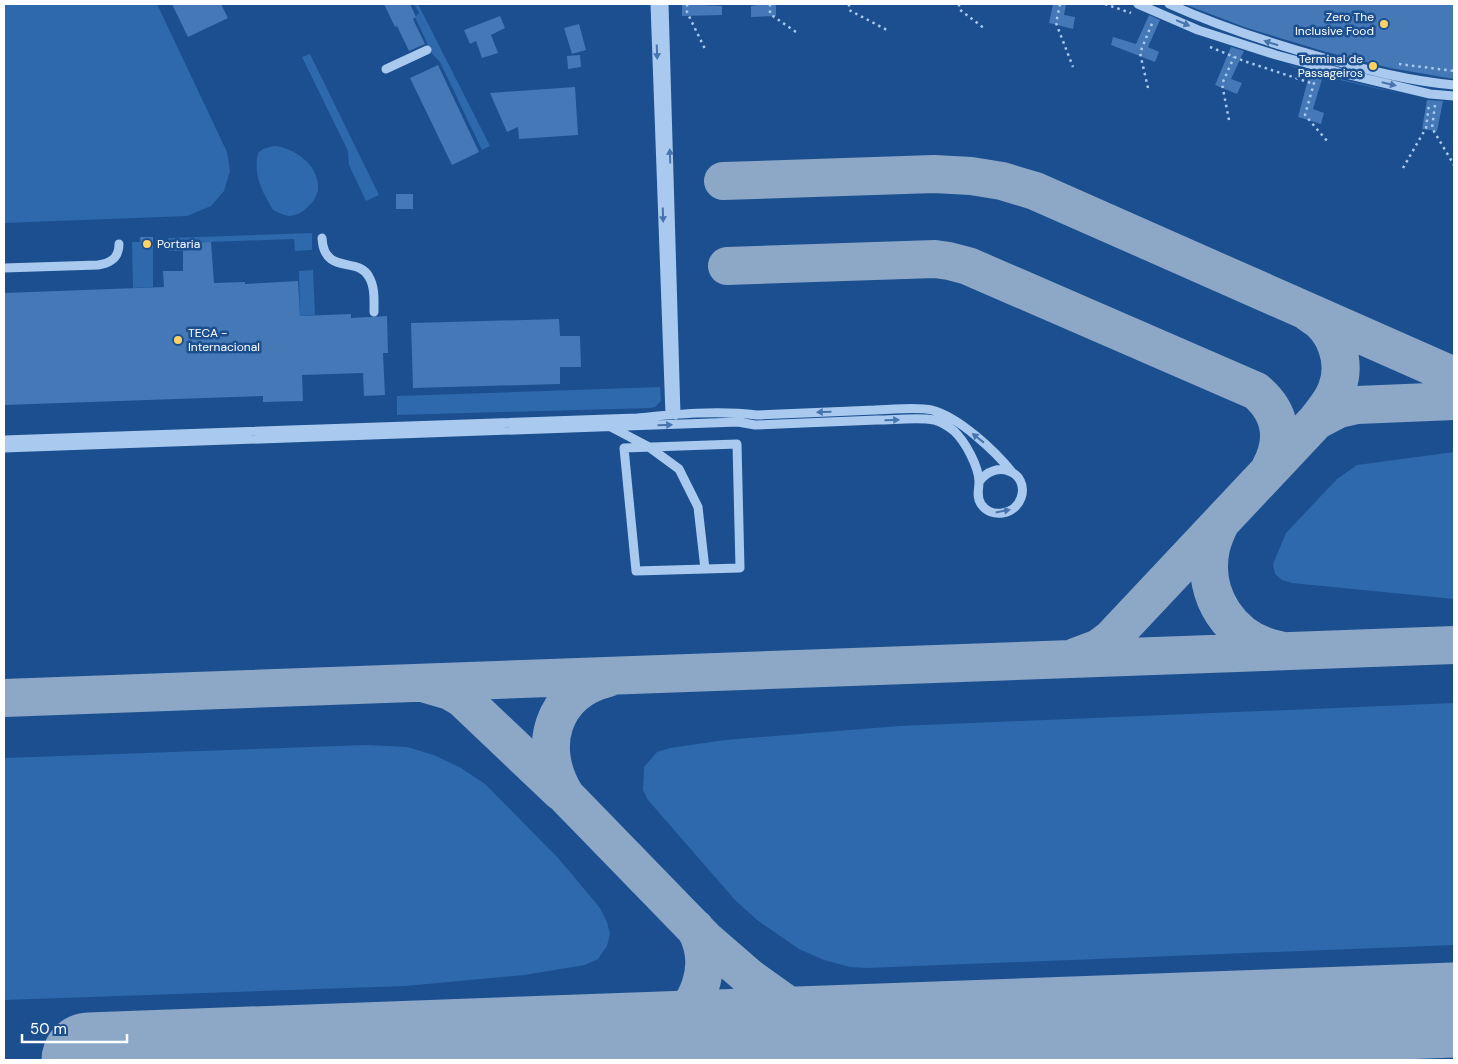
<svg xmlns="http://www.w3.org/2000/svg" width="1458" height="1064" font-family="'DM Sans',sans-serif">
	<rect width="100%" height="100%" fill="#1b4f8f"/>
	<path fill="#2e69ad" d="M4,4H157L227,152L230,171L224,191L211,206L187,216L4,223Z
		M414,4H418L490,146L482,150L440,62L432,54L415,17L419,13Z
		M310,54L379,195L366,201L349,165L348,151L302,57Z
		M274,146C294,147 320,166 318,189C317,201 301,217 288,216C283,215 278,212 273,210C262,191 253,176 258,153L263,149Z
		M312,233V250L295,251L294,239L183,243V251H169L168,238Z
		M132,242H141V248H153V287L133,288Z
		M313,270L315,315L300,316L299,271Z
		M660,387L661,401L655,407L650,408L397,415V396Z
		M1454,452V599L1292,583L1282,580L1275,574L1273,564L1286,533L1337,479L1357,465Z
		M1454,703V945L866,968L850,967L824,960L799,949L757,920L735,900L648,800L643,790L644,767L657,752L670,748L725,740L899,726Z
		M366,745L407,747L434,755L461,768L485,784L559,859L600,908L607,922L610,934L607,946L598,959L585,965L524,975L406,986L4,1000V758Z"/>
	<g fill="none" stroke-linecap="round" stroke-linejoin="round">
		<path stroke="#8da7c7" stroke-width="38" d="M723,181L934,174L971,176L1002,181L1035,191L1454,376
			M727,266L935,259L949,261L968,266L1256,391C1281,412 1286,439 1270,468
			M1310,314C1335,328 1347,361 1337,388C1333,401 1324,410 1316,421
			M1221,522C1217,530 1213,539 1211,548C1201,595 1231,641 1279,650
			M1075,657L1099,648L1111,639L1316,421L1339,409L1357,405L1454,401
			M608,678C551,692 536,749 566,796L705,939L750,978L799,1013L818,1023L851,1032
			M426,684L450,691L462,698L561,792
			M4,698L1454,645
			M644,1040C681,1040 712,1035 743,1060
			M626,1041C639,1038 652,1036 663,1030C699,1011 716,965 695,928
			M792,1060C811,1041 825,1036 851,1032"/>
		<path stroke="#8da7c7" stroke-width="95" d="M89,1060L1454,1010"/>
	</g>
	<path fill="#4478b7" d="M172,4H221L228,18L188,37Z
		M384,4H410L416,17L413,19L425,44L409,51L397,26L395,27Z
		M682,4L722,6V15L682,16Z
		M764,4H776V16L751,17V6Z
		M1053,4H1066L1064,15L1075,17L1073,29L1049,23Z
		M1184,4H1454V79L1390,68L1326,52L1247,28Z
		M1149,15L1160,20L1148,47L1159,52L1155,62L1111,45L1113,37L1136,44Z
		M500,16L505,28L491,35L498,53L482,58L476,41L470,44L464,30Z
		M579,24L586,50L572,54L564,28Z
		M1231,47L1244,51L1231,79L1242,83L1237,94L1215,85Z
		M580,55L581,67L568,69L567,56Z
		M1285,64L1344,80L1406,95L1323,76L1313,109L1324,113L1321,124L1298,117L1310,72Z
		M438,65L479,152L452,165L410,78Z
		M575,87L578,135L519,139L518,127L507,132L490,93Z
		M1427,100L1443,101L1437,131L1422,129Z
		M396,194H413V209H396Z
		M140,237H153V248H141Z
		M211,242L214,283L245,282V284L298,281L300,316L351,314V318L387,316L388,353H383L385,395L364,396L363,373L302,375L303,401L263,402V396L4,405V293L164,287L163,271H183V243Z
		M559,319L560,336H580L581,367H560V384L413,388L411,323Z"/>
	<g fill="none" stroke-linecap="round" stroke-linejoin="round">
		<path stroke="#a9c9ee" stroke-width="2.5" stroke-dasharray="2.5 4" stroke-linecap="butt" d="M687,4V12L706,51
			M770,4V14L796,32
			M849,4V10L887,30
			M959,4V9L985,29
			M1060,4L1056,23L1073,67
			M1105,4L1131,13
			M1210,47L1244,61L1314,84
			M1399,64L1454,71
			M1316,76L1305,115L1328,142
			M1148,88L1140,53L1153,21
			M1435,105L1432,128L1454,165
			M1229,120L1222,84L1234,57
			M1403,168L1426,128L1429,104"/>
		<path stroke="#a9c9ee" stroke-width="9" d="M655,4L670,415
			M664,4L676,415
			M1138,4L1198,30L1276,55L1346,74L1430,94L1454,96
			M1169,4C1220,27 1270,43 1324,58C1367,70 1410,81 1454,85
			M386,69L427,50
			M322,238C324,276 359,256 369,277C375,287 374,300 374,312
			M4,268L98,265C111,263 119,258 119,244
			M611,427L649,447L679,469L698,507L705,569
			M4,440L637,418C676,414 718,410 757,415C796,413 836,412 875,410C889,409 920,407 932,410C959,417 995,451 1012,472
			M737,444L740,568L636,571L624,448Z
			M4,448L738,422L755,425C796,423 836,422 877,420C893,420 919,417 934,420C941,422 949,427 954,431C965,441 979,467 979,482C979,490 976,496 981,504C991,519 1015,515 1021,498C1030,472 995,458 979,482"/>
	</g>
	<defs><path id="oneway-solid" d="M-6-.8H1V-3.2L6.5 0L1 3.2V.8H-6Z" transform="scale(1.25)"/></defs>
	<g fill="#4674ac">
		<use href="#oneway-solid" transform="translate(1183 23) rotate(23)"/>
		<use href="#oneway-solid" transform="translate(1271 43) rotate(-162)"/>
		<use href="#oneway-solid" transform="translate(657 52) rotate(88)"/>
		<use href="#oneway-solid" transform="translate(1389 84) rotate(13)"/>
		<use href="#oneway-solid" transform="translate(670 156) rotate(-92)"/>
		<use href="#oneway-solid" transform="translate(663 215) rotate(88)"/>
		<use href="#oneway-solid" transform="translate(824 412) rotate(178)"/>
		<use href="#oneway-solid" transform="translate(892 420) rotate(-2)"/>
		<use href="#oneway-solid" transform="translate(665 425) rotate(-2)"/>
		<use href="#oneway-solid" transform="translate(978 438) rotate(-142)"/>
		<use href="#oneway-solid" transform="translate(1003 511) rotate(-11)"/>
	</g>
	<g fill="#ffd166" stroke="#1b4f8f" stroke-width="2">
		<circle cx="1384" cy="24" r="5"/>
		<circle cx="1373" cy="66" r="5"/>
		<circle cx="147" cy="244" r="5"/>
		<circle cx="178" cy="340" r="5"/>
	</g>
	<g text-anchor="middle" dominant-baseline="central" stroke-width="5" stroke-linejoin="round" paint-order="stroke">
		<g font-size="12" fill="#fff" stroke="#1b4f8f" text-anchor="end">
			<text x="1374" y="17">Zero The<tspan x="1374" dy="14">Inclusive Food</tspan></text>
			<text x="1363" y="59">Terminal de<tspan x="1363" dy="14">Passageiros</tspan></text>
			<text x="157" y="244" text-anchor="start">Portaria</text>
			<text x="188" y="333" text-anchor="start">TECA -<tspan x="188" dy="14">Internacional</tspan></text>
		</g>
	</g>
	<rect width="1458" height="1064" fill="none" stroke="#ffffff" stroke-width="10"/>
	<path d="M22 1034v8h105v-8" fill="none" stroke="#ffffff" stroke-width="2.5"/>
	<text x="30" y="1034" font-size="15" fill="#ffffff" stroke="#1b4f8f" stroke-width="4" paint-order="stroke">50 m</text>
</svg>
